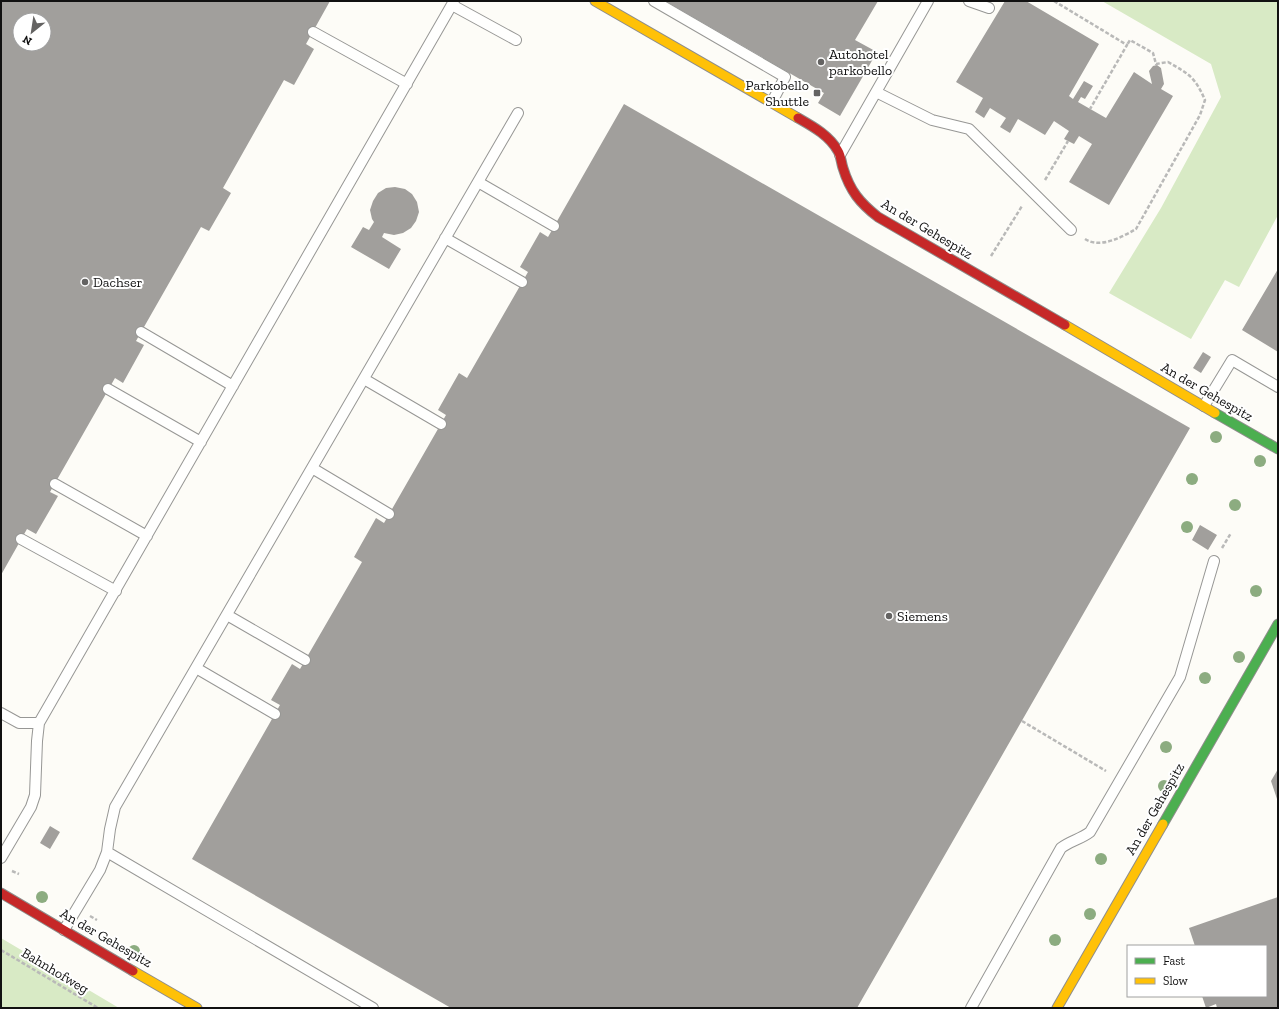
<svg xmlns="http://www.w3.org/2000/svg" width="1279" height="1009" font-family="'Zilla Slab',serif">
	<rect width="100%" height="100%" fill="#fdfcf7"/>
	<path fill="#d8eac5" d="M1102,1H1278V215L1239,287L1225,280L1191,339L1109,293L1161,208L1221,97L1211,64Z
		M1,938L119,1008H1Z"/>
	<path fill="#a19f9c" fill-rule="evenodd" d="M1,1H330L306,44L314,49L294,85L284,80L223,188L231,193L209,231L201,227L136,341L144,345L123,383L115,378L50,492L58,496L36,534L27,529L1,575ZM20,20H44V44H20Z
		M665,1H878L855,40L877,52L840,116L818,103L824,93Z
		M1005,1H1026L1099,44L1069,96L1073,99L1084,81L1093,86L1085,99L1081,97L1078,102L1106,118L1134,72L1152,84L1149,71L1153,66L1157,65L1161,68L1164,84L1161,89L1173,96L1109,205L1069,182L1092,144L1079,136L1074,144L1064,139L1069,131L1054,121L1045,135L1018,119L1010,133L1000,127L1006,118L990,108L984,118L975,112L983,98L956,82Z
		M624,104L1190,428L857,1008H451L192,859L280,705L271,700L292,664L300,669L362,562L354,557L376,518L384,523L446,415L438,410L459,373L467,378L528,272L520,267L540,232L548,237Z
		M395,187L405,189L412,194L417,202L419,212L416,221L411,228L403,233L394,235L384,233L382,237L401,249L389,269L351,247L363,227L369,230L374,222L372,219L370,210L373,201L378,193L386,188Z
		M1278,269V352L1242,330Z
		M1203,352L1211,357L1201,373L1193,368Z
		M1200,525L1217,535L1208,550L1192,540Z
		M1278,769V802L1271,781Z
		M50,826L60,832L50,849L40,843Z
		M1278,897V1008H1217L1216,1004L1206,1008L1202,996H1266V946H1195L1189,928Z"/>
	<g fill="none" stroke-linecap="round" stroke-linejoin="round">
		<defs>
			<path id="lane" d="M654,1L785,77L772,102
				M969,1L989,8
				M452,5L516,40
				M313,32L407,84
				M876,92L932,120L969,129L1071,230
				M840,155L928,1
				M478,182L554,226
				M445,238L522,282
				M141,332L233,386
				M364,379L441,424
				M108,389L201,442
				M1204,406L1232,360L1278,387
				M312,468L389,514
				M55,484L147,536
				M21,539L116,591
				M227,615L305,660
				M196,668L275,714
				M1,713L19,723H39
				M107,852L373,1008
				M1,858L31,807L35,795L37,741L39,723L454,1
				M64,930L100,870L107,852L110,829L115,807L518,113
				M971,1008L1061,848C1070,841 1081,839 1090,832L1180,677L1214,561"/>
			<path id="fast" d="M1215,413L1278,449
				M1163,824L1278,624"/>
			<path id="slow" d="M595,1L798,118
				M1065,325L1215,413
				M133,971L197,1008
				M1057,1008L1163,824"/>
			<path id="jam" d="M798,118C812,126 829,135 838,151C841,156 841,162 843,168C850,191 860,203 878,217L1065,325
				M1,893L133,971"/>
		</defs>
		<use href="#lane" stroke="#979795" stroke-width="12"/>
		<use href="#fast" stroke="#8e8d8b" stroke-width="11"/>
		<use href="#slow" stroke="#8e8d8b" stroke-width="11"/>
		<use href="#jam" stroke="#8e8d8b" stroke-width="11"/>
		<path stroke="#b9b9b8" stroke-width="2.5" stroke-dasharray="4 2" stroke-linecap="butt" d="M1054,1L1127,45L1090,109
			M1045,180L1068,141
			M1085,239C1100,249 1122,237 1136,229L1200,115L1205,100C1195,77 1189,74 1168,62L1156,64L1153,53L1130,40L1127,45
			M991,256L1022,206
			M1222,548L1231,533
			M1022,721L1106,771
			M12,871L19,874
			M90,916L97,920
			M1,950L98,1008"/>
		<use href="#lane" stroke="#fffffe" stroke-width="10"/>
		<use href="#fast" stroke="#4caf50" stroke-width="9"/>
		<use href="#slow" stroke="#ffc107" stroke-width="9"/>
		<use href="#jam" stroke="#c62828" stroke-width="9"/>
	</g>
	<g fill="#8cac80">
		<circle cx="1216" cy="437" r="6"/>
		<circle cx="1260" cy="461" r="6"/>
		<circle cx="1192" cy="479" r="6"/>
		<circle cx="1235" cy="505" r="6"/>
		<circle cx="1187" cy="527" r="6"/>
		<circle cx="1256" cy="591" r="6"/>
		<circle cx="1239" cy="657" r="6"/>
		<circle cx="1205" cy="678" r="6"/>
		<circle cx="1166" cy="747" r="6"/>
		<circle cx="1164" cy="786" r="6"/>
		<circle cx="1101" cy="859" r="6"/>
		<circle cx="42" cy="897" r="6"/>
		<circle cx="1090" cy="914" r="6"/>
		<circle cx="1055" cy="940" r="6"/>
		<circle cx="134" cy="951" r="6"/>
	</g>
	<g fill="#646362" stroke="#fff" stroke-width="1.5">
		<circle cx="821" cy="62" r="4"/>
		<rect x="813" y="89" width="8" height="8" rx="2"/>
		<circle cx="85" cy="282" r="4"/>
		<circle cx="889" cy="616" r="4"/>
	</g>
	<g text-anchor="middle" dominant-baseline="central" stroke-width="4" stroke-linejoin="round" paint-order="stroke">
		<g font-size="14" fill="#111" stroke="#fff" text-anchor="start">
			<text x="829" y="54">Autohotel<tspan x="829" dy="16">parkobello</tspan></text>
			<text x="809" y="85" text-anchor="end">Parkobello<tspan x="809" dy="16">Shuttle</tspan></text>
			<text x="93" y="282">Dachser</text>
			<text x="897" y="616">Siemens</text>
		</g>
		<g font-size="14" fill="#111" stroke="#fff">
			<text transform="translate(927 229) rotate(31)">An der Gehespitz</text>
			<text transform="translate(1207 392) rotate(30)">An der Gehespitz</text>
			<text transform="translate(1155 809) rotate(-60)">An der Gehespitz</text>
			<text transform="translate(106 938) rotate(30)">An der Gehespitz</text>
			<text transform="translate(55 971) rotate(31)">Bahnhofweg</text>
		</g>
	</g>
	<rect width="1279" height="1009" fill="none" stroke="#111111" stroke-width="4"/>
	<rect x="1127" y="945" width="140" height="52" fill="#ffffff" stroke="#a0a0a0"/>
	<rect x="1135" y="958" width="20" height="6" fill="#4caf50" stroke="#a0a0a0"/>
	<text x="1163" y="965" font-size="12" fill="#111111">Fast</text>
	<rect x="1135" y="978" width="20" height="6" fill="#ffc107" stroke="#a0a0a0"/>
	<text x="1163" y="985" font-size="12" fill="#111111">Slow</text>
	<g transform="translate(32 32) rotate(210)"><circle r="19" fill="#ffffff" stroke="#a0a0a0"/>
	<path d="M0-3L7 15L0 10L-7 15Z" fill="#646362"/>
	<text y="-6" font-size="11" font-weight="bold" text-anchor="middle" fill="#111111">N</text>
	</g>
</svg>
